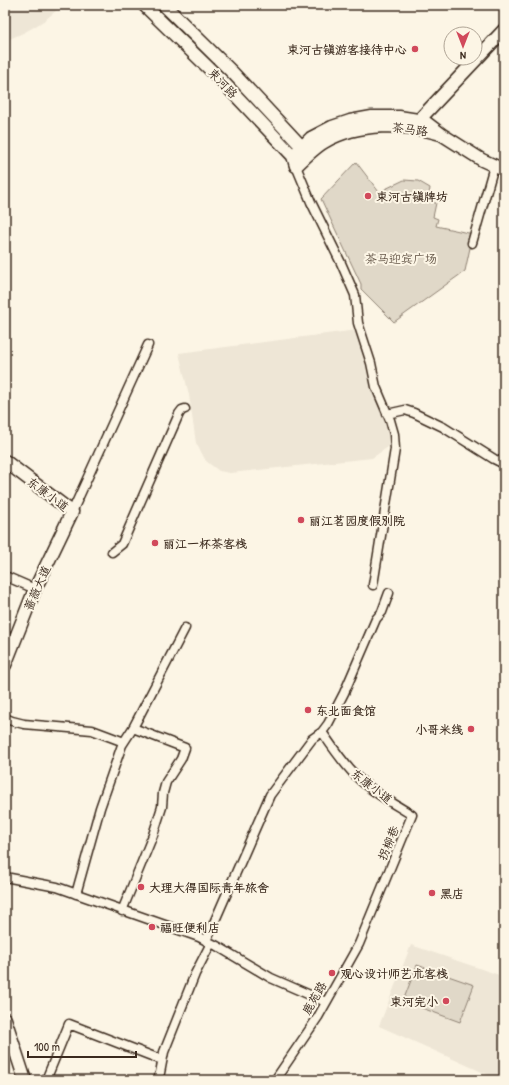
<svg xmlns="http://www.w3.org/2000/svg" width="509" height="1085" font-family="'Patrick Hand','LXGW WenKai TC',sans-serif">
	<rect width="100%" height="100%" fill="#fcf5e5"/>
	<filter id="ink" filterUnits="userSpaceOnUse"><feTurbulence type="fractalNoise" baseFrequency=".025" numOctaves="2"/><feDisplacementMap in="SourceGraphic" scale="8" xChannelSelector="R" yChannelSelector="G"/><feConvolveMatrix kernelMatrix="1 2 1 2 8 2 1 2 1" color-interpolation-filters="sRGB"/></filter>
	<g filter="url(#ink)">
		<path fill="#eee6d6" d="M5,5H63L45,20L34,27L23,33L5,41Z
			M357,330L373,387L391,430V445L372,458L230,473L219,471L206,461L196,443L189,395L179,353Z
			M411,945L502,976L504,971V1075L502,1080H500L379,1026Z"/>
		<path fill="#e0d8c8" stroke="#8e8173" d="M356,162L379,192L404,180L418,181L430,188L428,201L436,203L433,217L438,219L436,226L473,234L465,271L394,322L361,289V284L321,199Z
			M417,965L474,985L460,1022L403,1001Z"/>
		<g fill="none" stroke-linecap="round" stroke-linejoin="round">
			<defs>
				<path id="street" d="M296,166L311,202L341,263L355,295L358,323L371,363L376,387L390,420L394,434L395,449L373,585
					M472,243L494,166
					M387,414L405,410L414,413L443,427L494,459L504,464
					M72,512L148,345
					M112,552L122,544L179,414L182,410L185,409
					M5,576L35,589
					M5,718L12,721L24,724L92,730L124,742
					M5,877L57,887L199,937L217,946L271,978L326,1002
					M76,894L100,808L122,745L133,728L185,628
					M122,911L153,835L162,807L163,793L166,782L181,759L185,748L133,728
					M206,941L270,795L312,739L322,732L328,724L344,693L376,619L382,612L389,593
					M46,1080L69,1024L162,1060
					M157,1080L160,1073L164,1052L195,974L211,943
					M275,1080L318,1017L359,944L412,815C393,803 372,792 356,776C343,763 333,748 322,732"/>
				<path id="secondary" d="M144,5L223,82L293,156L296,166C305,157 314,148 324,142C359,122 404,123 441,134
					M164,5L233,73L302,147L308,151
					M419,120L504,30
					M293,156L311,138L332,127L350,121L372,117H399L424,121L441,134L482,160L504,170
					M5,461L72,512L35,589L5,665
					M5,1019L25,1080"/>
			</defs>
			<use href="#street" stroke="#3b2a1e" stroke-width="11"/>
			<use href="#secondary" stroke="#3b2a1e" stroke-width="15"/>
			<use href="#street" stroke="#fcf5e5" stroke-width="8"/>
			<use href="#secondary" stroke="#fcf5e5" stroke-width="12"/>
		</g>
	</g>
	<g fill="#d1495b" stroke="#fcf5e5" stroke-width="1.5">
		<circle cx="415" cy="49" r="4"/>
		<circle cx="368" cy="196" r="4"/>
		<circle cx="301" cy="520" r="4"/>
		<circle cx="155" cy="543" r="4"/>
		<circle cx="308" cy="710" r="4"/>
		<circle cx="471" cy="729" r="4"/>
		<circle cx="141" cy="887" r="4"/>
		<circle cx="432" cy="893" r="4"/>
		<circle cx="152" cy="927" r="4"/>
		<circle cx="332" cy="973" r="4"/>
		<circle cx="446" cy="1001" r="4"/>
	</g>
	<g text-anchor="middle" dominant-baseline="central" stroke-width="4" stroke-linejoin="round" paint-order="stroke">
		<g font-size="12" font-weight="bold" fill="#3b2a1e" stroke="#fcf5e5" text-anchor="start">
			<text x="407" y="49" text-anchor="end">束河古镇游客接待中心</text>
			<text x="376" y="196">束河古镇牌坊</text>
			<text x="309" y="520">丽江茗园度假别院</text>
			<text x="163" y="543">丽江一杯茶客栈</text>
			<text x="316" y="710">东北面食馆</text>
			<text x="463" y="729" text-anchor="end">小哥米线</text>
			<text x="149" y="887">大理大得国际青年旅舍</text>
			<text x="440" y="893">黑店</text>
			<text x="160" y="927">福旺便利店</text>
			<text x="340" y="973">观心设计师艺术客栈</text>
			<text x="438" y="1001" text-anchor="end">束河完小</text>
		</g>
		<g font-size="12" fill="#3b2a1e" stroke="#fcf5e5">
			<text transform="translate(223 83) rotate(46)">束河路</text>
			<text transform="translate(410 129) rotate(7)">茶马路</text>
			<text transform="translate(48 494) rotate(37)">东康小道</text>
			<text transform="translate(37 588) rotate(-66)">蔷薇大道</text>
			<text transform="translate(372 786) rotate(38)">东康小道</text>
			<text transform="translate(388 843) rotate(-68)">拐柳巷</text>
			<text transform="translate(314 998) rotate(-60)">鹿苑路</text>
		</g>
		<g font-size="12" fill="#645648" stroke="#fcf5e5">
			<text x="401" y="258">茶马迎宾广场</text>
		</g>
	</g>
	<rect width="509" height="1085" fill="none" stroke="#fcf5e5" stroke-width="20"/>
	<rect x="10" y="10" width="489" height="1065" fill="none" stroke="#3b2a1e" stroke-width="1.5" filter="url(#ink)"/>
	<g transform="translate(463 46) rotate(180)"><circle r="19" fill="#fcf5e5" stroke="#afa495"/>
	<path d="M0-3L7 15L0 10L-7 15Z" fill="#d1495b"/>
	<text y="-6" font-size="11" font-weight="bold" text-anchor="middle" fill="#3b2a1e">N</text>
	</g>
	<path d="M28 1051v6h108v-6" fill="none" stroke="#3b2a1e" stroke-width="2"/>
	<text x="34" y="1051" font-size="12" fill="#3b2a1e" stroke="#fcf5e5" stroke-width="3" paint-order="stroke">100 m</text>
</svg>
